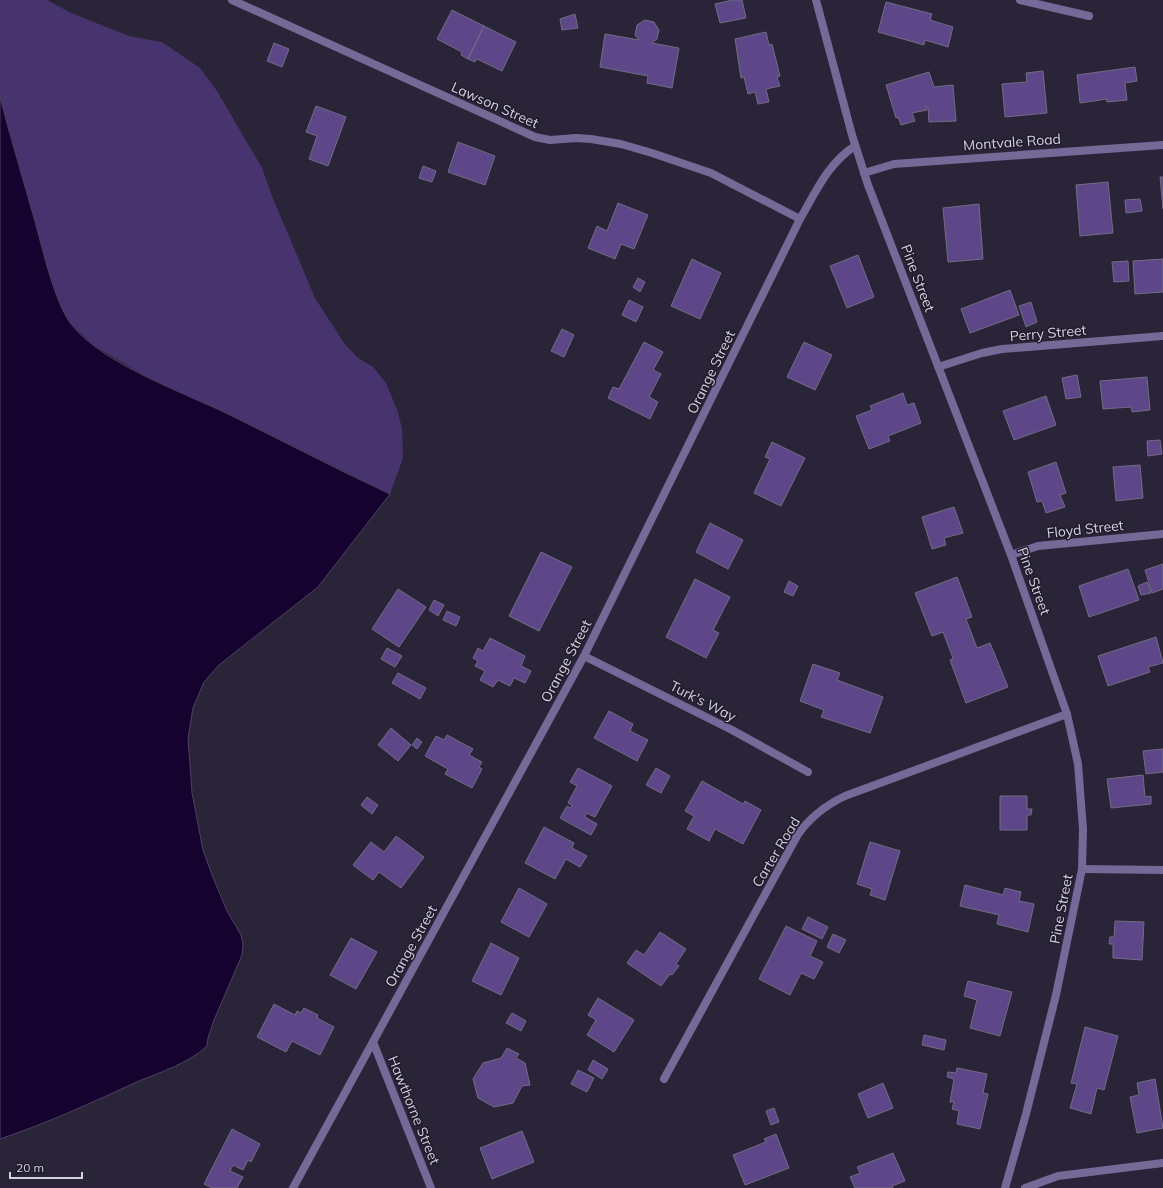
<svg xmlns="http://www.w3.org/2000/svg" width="1163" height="1188" font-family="Mulish,sans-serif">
	<rect width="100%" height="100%" fill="#2a2438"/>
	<path fill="#47336d" d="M0,0H47L71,13L129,36L162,42L200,68L217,91L262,168L272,196L315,298L344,343L357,357L373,367L386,383L398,412L402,429L403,458L390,494L230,415L147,377L93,345L70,323L62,309L48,269L0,97Z"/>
	<path fill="#15022e" stroke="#4f4063" d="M0,97C11,140 24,182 36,225C43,251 55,303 71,324C102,364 185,393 230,415C283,441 336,469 390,494L318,587L219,665L204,682L193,708L188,738L192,793L203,850L212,875L227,911L241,935L243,944L242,955L214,1020L208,1038L207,1046C189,1063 161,1072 139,1081C93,1102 48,1123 0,1139Z"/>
	<path fill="#5d4788" stroke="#726c83" d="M733,0H742L746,18L720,23L715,4Z
		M886,2L932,14L930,20L953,27L948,47L925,40L924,45L878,32Z
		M452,10L484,26L468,59L461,55L462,52L437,39Z
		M575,14L578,28L562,30L560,19Z
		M645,20L654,22L659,30L657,39L652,43L679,48L672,88L647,83L648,76L600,67L605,34L639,40L635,35L637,25Z
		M484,26L516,42L502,71L477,59L475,62L468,59Z
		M766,32L769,45L772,44L780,76L777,77L780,86L766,89L769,102L758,104L755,92L748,94L744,77L741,78L735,39Z
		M274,43L289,49L282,67L267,61Z
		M1135,67L1137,81L1125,83L1127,100L1107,102V99L1080,103L1077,75Z
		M1043,71L1047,113L1005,117L1002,84L1027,82L1026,73Z
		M929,72L934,87L953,85L956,121L929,122L928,107H926L927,110L912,113L915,121L901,125L898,117L896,118L886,85Z
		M316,106L346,117L328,166L309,159L317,136L306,132Z
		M458,142L495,156L485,185L448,172Z
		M423,166L436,171L432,182L419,178Z
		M1160,177H1163V209Z
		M1108,182L1113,233L1080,236L1076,185Z
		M1140,199L1142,211L1126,213L1125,200Z
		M618,203L648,215L634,249L621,244L615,259L588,248L597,226L607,231Z
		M979,204L983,259L948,262L943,208Z
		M858,255L874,297L847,308L830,266Z
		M692,259L721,273L700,319L671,306Z
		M1163,259V292L1135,294L1133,261Z
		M1128,261L1129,281L1114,282L1112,262Z
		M638,278L645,282L640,292L633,287Z
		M1010,290L1019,315L970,333L961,309Z
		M629,300L643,307L636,322L622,315Z
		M1031,302L1037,322L1026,327L1019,306Z
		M562,329L574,335L564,357L551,351Z
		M644,342L663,352L653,370L661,374L649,397L658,402L650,419L608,398L613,387L619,389Z
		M804,342L832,355L815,390L787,377Z
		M1077,375L1081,397L1066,399L1062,378Z
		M1147,377L1150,410L1132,412L1131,407L1103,409L1100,381Z
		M903,393L907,405L914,403L921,423L888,436L890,441L869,449L856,416L872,410L870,406Z
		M1046,396L1056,425L1014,440L1003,411Z
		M1160,440L1162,454L1148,456L1147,441Z
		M772,442L805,458L781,506L754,493L770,459L765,457Z
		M1056,462L1066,493L1060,495L1065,507L1046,513L1042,501L1037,502L1028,472Z
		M1140,465L1143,498L1116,501L1113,467Z
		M954,507L963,533L944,538L946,545L932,549L922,517Z
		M710,523L743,540L728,569L696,552Z
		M541,552L572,567L539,631L509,616Z
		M1163,564V589L1152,593L1145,570Z
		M1128,569L1139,600L1089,617L1079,586Z
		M957,577L972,617L966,619L977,648L990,643L1008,687L966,703L950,660L953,658L943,632L932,636L915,593Z
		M695,579L730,597L713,630L719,633L706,658L666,637Z
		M789,581L798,586L793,596L784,592Z
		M1147,582L1151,593L1141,595L1138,586Z
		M398,589L426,607L399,647L372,629Z
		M434,600L444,605L438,616L429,610Z
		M447,611L460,617L456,626L443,620Z
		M1156,637L1163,663L1148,667L1150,672L1108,686L1098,656Z
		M490,638L525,656L521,666L531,671L525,683L514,678L510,686L498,680L493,687L480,680L485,671L475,666L478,661L473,658L478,648L483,651Z
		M387,648L402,656L395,667L381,659Z
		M813,664L840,673L837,680L883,697L870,733L821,717L824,710L800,701Z
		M398,673L426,688L420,699L392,683Z
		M609,711L633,724L630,731L648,740L637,761L594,738Z
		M391,728L411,745L398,761L378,745Z
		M447,735L473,749L469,755L482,762L479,767L482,769L472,788L445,774L448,769L425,756L436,736L444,740Z
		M417,738L422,742L417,749L412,745Z
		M1163,749V772L1146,774L1143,751Z
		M578,768L612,786L595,817L586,813L585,817L597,824L591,835L560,818L567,806L571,808L572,805L568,803L577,786L570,782Z
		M656,768L670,776L661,793L646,785Z
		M1143,775L1145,797L1151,796V804L1111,808L1107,779Z
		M702,781L743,804L745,801L761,810L743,844L715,829L709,841L687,829L694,816L685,811Z
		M1000,796H1027V809H1032L1031,815H1027V830H1000Z
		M367,797L378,805L372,814L361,805Z
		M544,827L574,843L572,848L587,856L580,867L566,859L555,879L525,863Z
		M396,836L424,857L401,888L379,872L373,880L353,865L371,842L384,852Z
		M870,842L900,851L885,900L870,895L872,889L857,884Z
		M965,885L1003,895L1005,888L1021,892L1019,901L1034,904L1028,932L997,924L999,915L960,906Z
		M519,888L547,904L529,937L501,922Z
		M808,917L828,927L822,939L802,929Z
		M1115,921L1144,922L1142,960L1113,958V944H1109L1110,937H1114Z
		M786,926L817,941L810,956L823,962L814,979L801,973L790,995L759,979Z
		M660,932L686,949L676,964L679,966L672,975L670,974L661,986L627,963L636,950L644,955Z
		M833,934L846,940L839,953L827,947Z
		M351,938L377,952L356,989L330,975Z
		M491,943L519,958L501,995L472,981Z
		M968,981L1012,992L1000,1036L970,1028L977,1000L964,996Z
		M598,998L634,1020L614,1052L587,1035L596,1020L588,1015Z
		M274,1004L295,1015L297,1011L301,1013L304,1008L318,1015L317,1018L334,1027L320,1055L292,1041L286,1052L257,1037Z
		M512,1013L526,1021L521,1031L506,1023Z
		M1085,1027L1118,1036L1104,1090L1097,1088L1091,1114L1070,1108L1077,1084L1071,1083Z
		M924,1035L946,1040L944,1050L922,1045Z
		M507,1048L519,1054L516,1058L525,1063L530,1085L522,1086L513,1103L494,1107L478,1098L473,1079L483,1063L501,1058Z
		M593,1060L608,1069L602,1079L588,1070Z
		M957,1068L987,1074L983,1093L988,1094L980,1129L957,1124L959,1111L952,1109L954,1102H950L954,1079L947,1077L948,1072L956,1073Z
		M578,1070L594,1078L587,1092L571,1084Z
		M1155,1079L1163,1128L1137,1133L1130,1097L1139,1095L1137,1083Z
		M883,1083L893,1108L868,1118L858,1094Z
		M774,1108L779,1122L771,1125L766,1111Z
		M232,1129L260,1144L251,1162L248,1160L243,1170L233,1165L230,1171L243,1177L237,1188H212L204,1184Z
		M522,1131L534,1162L492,1179L480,1148Z
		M776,1134L789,1168L745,1185L733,1155L766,1142L764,1139Z
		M893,1153L905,1181L892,1186L893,1188H855L850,1177L860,1173L857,1167Z"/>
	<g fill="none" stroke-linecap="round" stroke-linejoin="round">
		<path stroke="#766897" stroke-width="8" d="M232,0L535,137L550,140L576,138L591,139L621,144L652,153L711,173L800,219
			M1020,0L1089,16
			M864,173L894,164L1163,145
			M938,367L982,353L1002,349L1163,336
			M1011,555L1038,546L1163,534
			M584,656L732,730L808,772
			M1082,869L1163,870
			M373,1042L431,1188
			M664,1079L797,836C809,818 824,806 845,796L1067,714
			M293,1188L584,656L800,219C815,193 828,163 855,146
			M1025,1188L1058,1176L1163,1163"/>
		<path stroke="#766897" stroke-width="8" d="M816,0L852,135L868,185L1011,555L1067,714L1078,764L1083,829L1082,869L1056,995L1026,1114L1005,1188"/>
	</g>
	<g text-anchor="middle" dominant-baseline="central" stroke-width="3" stroke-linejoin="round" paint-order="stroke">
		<g font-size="14" fill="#d5d2df" stroke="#211b2e">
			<text transform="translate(495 105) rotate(24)">Lawson Street</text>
			<text transform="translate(1012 142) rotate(-4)">Montvale Road</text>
			<text transform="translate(918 278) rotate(69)">Pine Street</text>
			<text transform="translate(1048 333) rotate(-5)">Perry Street</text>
			<text transform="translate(711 372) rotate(-64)">Orange Street</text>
			<text transform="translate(1085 529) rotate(-6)">Floyd Street</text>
			<text transform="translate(1034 581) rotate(70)">Pine Street</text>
			<text transform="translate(566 661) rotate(-62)">Orange Street</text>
			<text transform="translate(703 701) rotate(27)">Turk's Way</text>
			<text transform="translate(776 852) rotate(-59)">Carter Road</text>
			<text transform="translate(1061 909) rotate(-79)">Pine Street</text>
			<text transform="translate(411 946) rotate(-61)">Orange Street</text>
			<text transform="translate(414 1110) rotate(68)">Hawthorne Street</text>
		</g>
	</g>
	<path d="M10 1172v6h72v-6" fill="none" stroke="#d5d2df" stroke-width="2"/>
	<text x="16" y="1172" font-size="12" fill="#d5d2df" stroke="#211b2e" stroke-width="3" paint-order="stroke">20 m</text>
</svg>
